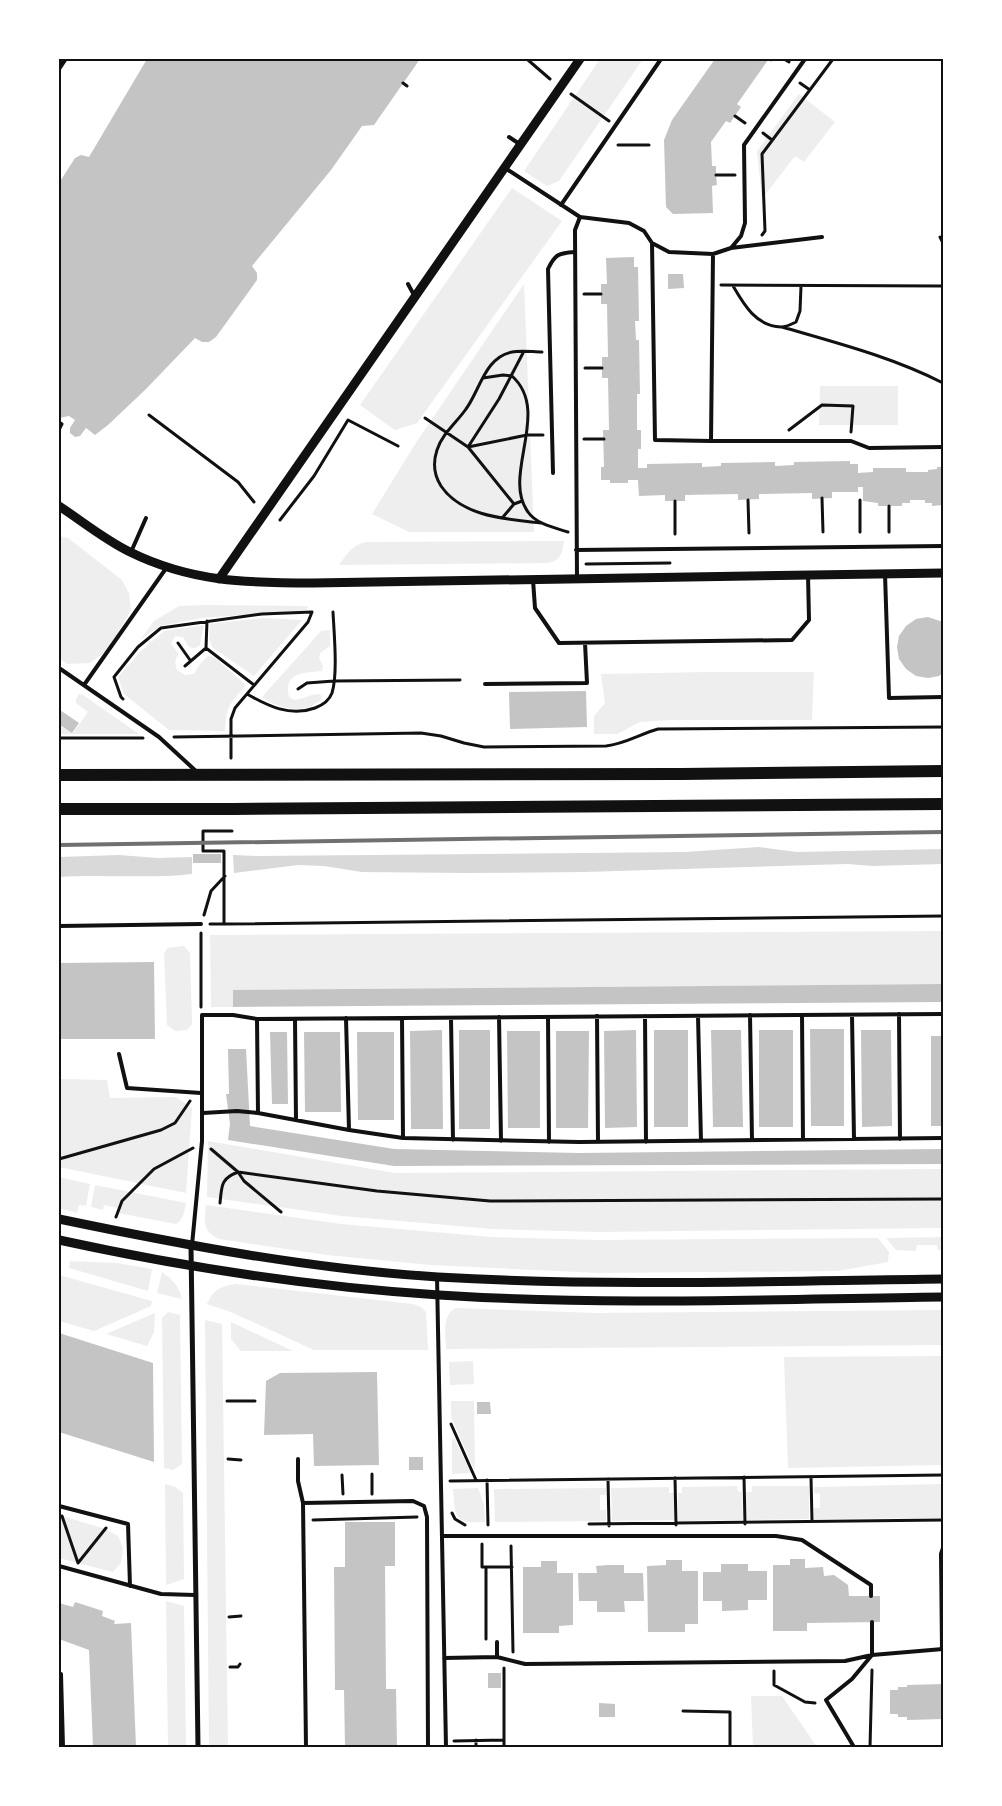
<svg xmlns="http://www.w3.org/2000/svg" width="1002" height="1806" font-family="Georgia,serif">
	<rect width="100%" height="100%" fill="#fff"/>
	<path fill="#eee" d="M600,59H643L559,181L547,186L524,171Z
		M799,94L835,122L804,162L795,156L762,199L757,151Z
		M512,188L562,221L417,423L395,430L360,405Z
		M524,284L534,532H409L372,514L417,441Z
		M820,386H898V425H819Z
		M59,536L68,538L122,580L129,593L131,610L108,650L90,663L67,664L59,658Z
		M564,541C562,553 561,561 548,563L339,565C347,554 352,545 366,542Z
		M203,605L308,606L307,610L202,618L160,626L140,640L154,621L179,606Z
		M263,618L302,620L254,676L212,647L209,639L210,624Z
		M204,625L200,645C191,652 187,646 183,637L175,636L171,644L179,654C174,659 175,664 177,670L185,675L194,674L200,664L209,655L215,658L246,685C230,704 226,706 225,731L169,730L124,694L118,677L141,651L164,631Z
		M330,630V646L320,653L319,658L323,666L322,671C304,673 283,672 289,697L294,700C304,699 310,694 319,694L322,696L321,700C316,703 311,707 305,708C292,711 273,706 262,697L321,631Z
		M709,672H814L812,720H670L640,722L617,734H594V716L605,703L601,674Z
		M79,694L83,695L139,734H59V724L73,733L88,712L76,703V699Z
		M943,931V984L234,990L233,1007H211L210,935Z
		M184,946L190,953L192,1024L187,1030L175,1031L167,1025L164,954L167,948Z
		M59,1079L107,1080L110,1098L176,1097L192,1108L186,1193L59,1167Z
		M208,1141L395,1173L943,1169V1228L597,1232L493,1229L342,1216L207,1197Z
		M59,1177L90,1184L86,1206L79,1205L77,1213L59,1208Z
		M95,1185L186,1203C184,1212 184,1219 176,1224L118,1213V1208L104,1205L103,1210L91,1207Z
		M206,1205L341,1224L492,1237L597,1240L878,1238L889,1252L888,1262L838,1271L598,1273L431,1265L327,1255L219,1239C203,1232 204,1221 206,1205Z
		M943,1237V1250H938L937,1245H917L916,1251L896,1250L886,1238Z
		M70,1261L117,1263L152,1269L148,1291L69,1268Z
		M162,1272C173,1280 179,1286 182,1299L157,1293Z
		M59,1275L152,1301L151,1306L94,1331L59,1321Z
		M236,1284L413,1304L421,1307L426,1312L428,1350H314L231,1312L207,1304C213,1290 221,1286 236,1284Z
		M456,1308L595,1313L943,1310V1345L446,1349C446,1335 441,1315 456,1308Z
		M168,1312L180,1315L182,1464L173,1470L164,1468L162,1318Z
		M155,1313L154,1332L147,1346L106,1334Z
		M205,1320L222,1324L228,1747H209Z
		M231,1322L293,1351H241L231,1339Z
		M943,1356V1465L788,1468L784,1357Z
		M473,1361L474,1384L450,1385L449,1362Z
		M451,1401H474L475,1471L451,1417Z
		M454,1438L471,1473L452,1474V1439Z
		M165,1484L175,1487L183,1493L184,1579L166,1585Z
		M943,1484V1518L814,1519V1508H820V1494L814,1493V1487Z
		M737,1486L738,1491L742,1492L743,1520L678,1521V1493H682V1487Z
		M752,1486H809V1519L746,1520V1492H752Z
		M669,1487V1493H674V1520L612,1521L611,1488Z
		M478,1488L484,1504L485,1522C454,1524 455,1517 453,1489Z
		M606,1488V1495H600V1510H606V1521L495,1522L494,1489Z
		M59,1515L105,1529L118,1536L123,1548L121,1563L113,1572L59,1558Z
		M166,1601L184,1606L186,1747H168Z
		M751,1696H782L817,1747H753Z"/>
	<path fill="#d9d9d9" d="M759,847L797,852L943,849V864L873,866L847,864L584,872L466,873L362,872L324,866L298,865L234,873L233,855L258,856L685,852Z
		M119,855L158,858L192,857V874C148,879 103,874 59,877V857Z"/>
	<path fill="#c4c4c4" d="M147,59H420L374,125L362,126L331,170L252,266L257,273V280L216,337L209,342H202L195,338L146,389L108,425L95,435L86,428L80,436L75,437L70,433V428L75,420L69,416L59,418V183L75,158L81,155L89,157Z
		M715,59H774L771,62L768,60L737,104L741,107L730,123L726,121L711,142L712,166H716V175L717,185L712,186L713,213L673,214L666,207L664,140L672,120Z
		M634,257V267H638L639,321H635L636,340H639L640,394H637V430H641V449H638V468H647V464L702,463V467L721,466V463L775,462V466L794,465V462L850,461V464H858V473L873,472V468H906V472H928V470L937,469V467H943V505L932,506V503H925V500H910V503H902V506H878V503L863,501V487H858V492H832V498L812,499V493L759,494V499L738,500V494L685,495V501H665V495L639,496L638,480H628V483H610V480H601V467H604L603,430H609L608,378H602V357H608L607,304H601V284H607L606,258Z
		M668,274H683L684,288L668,289Z
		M928,617L943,622V673L939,676L928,678L916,676L906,669L899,659L897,647L899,636L906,626L916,619Z
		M586,691L587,727L510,729L509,692Z
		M60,710L79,723L72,733L59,724V712Z
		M193,854H221V863H193Z
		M154,962L155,1039H59V963Z
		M943,984V1002L233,1007V990Z
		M810,1029H844V1126H811Z
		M442,1030L443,1129H411L410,1031Z
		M459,1030H490V1129H459Z
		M636,1030L637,1127L605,1128L604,1031Z
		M654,1030H688V1127H654Z
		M711,1030H741L743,1127H713Z
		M759,1030H793V1127H759Z
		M861,1030H891L892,1126L862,1127Z
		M507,1031H540V1128H508Z
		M556,1031H589L588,1128H556Z
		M270,1032H287L288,1104H272Z
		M304,1032H340L341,1112H305Z
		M357,1032H394V1120H358Z
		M931,1036H943V1126H931Z
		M228,1049H246L250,1126L394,1149L579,1153L943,1149V1164L394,1166L228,1140L230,1124L226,1094H229Z
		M59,1333L153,1363L154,1462L59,1432Z
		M377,1372L379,1465L314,1466L313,1434L264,1435L266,1381L280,1373Z
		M477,1402H490L491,1414H477Z
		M409,1457H423V1470H409Z
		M345,1522H395V1566H385L386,1689H396L397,1747H345L344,1690H335L334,1567H345Z
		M790,1559H805V1568L823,1567L824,1576L834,1575L848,1585L849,1596H880V1622L807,1623V1631H773V1565H790Z
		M666,1560H682V1571H698V1624H685V1632H648L647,1566L666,1565Z
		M541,1561H557V1573H573V1625L559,1626V1633H523V1567H541Z
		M721,1564H748V1571H767V1600H748V1610L722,1611V1601H703V1572H721Z
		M608,1565H624V1573H643L644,1601H624L625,1612H597V1601H579L578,1573H597L596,1566Z
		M75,1602L103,1611L102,1616L115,1621L114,1624L131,1623L136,1747H93L89,1650L59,1639V1603L73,1607Z
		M488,1673H501V1688H488Z
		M943,1684V1719L907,1720V1717H898V1714H890V1690H898V1687H907V1685Z
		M599,1703L615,1704V1717H599Z"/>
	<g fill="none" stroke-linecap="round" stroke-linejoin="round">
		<path stroke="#111" stroke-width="3" d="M784,59L789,62
			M528,60L550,79
			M403,83L407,86
			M800,83L810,90
			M571,94L609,121
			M735,116L745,123
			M763,133L772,140
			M618,145H649
			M716,175H735
			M762,235L765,231L762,154L833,59
			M940,237L943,243
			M721,285L943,286
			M733,286C744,305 756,326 781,327C786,327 792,324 796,322L800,311L801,286
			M584,294H601
			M782,327C837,343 892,357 943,383
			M585,368H602
			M483,378L503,375L512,376C552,412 501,475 528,512C536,524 555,528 568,532
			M149,415L238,482L254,502
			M425,418L468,447L514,504
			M59,422L62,424L59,430
			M789,430L822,405L853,406L851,432
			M584,439H604
			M468,447L527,435H543
			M468,447L499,399L523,353
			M822,498L823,532
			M748,500L749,533
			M860,500V532
			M675,501V534
			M889,506V532
			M503,517L514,504L522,501
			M280,520L314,476L348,420L398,446
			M541,523C507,519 462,517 441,486C434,475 433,462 437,450C442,434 457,422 466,409C480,390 485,357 512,352C521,350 533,352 542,352
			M586,564L670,563
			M207,621L206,648L254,685
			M178,643L190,660
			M185,666L206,648
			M298,689L307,683L334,681L460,680
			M247,694C268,706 290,717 315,708C323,705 329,701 332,693C338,674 334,633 333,612
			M123,699L121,697L114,677L138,647L161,628L262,614L312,612L308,622L235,708L231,719V758
			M174,737L421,733L441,736L464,743L484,747L606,746C625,744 640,734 658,729L943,727
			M59,738H143
			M204,915L211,891L225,876
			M210,924H224V851H203V831H232
			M224,924L943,916
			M201,933V1007
			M211,1149L238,1172L244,1181L281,1212
			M59,1159L161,1130L175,1123L190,1101
			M220,1203C222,1186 220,1179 238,1172L377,1191L490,1201L943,1199
			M116,1217L122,1201L154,1169L193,1148
			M227,1401H255
			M451,1424L476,1480
			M228,1459L241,1460
			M342,1475L343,1494
			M744,1477L745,1524
			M811,1477L812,1521
			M675,1478L676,1525
			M608,1479L609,1526
			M487,1480L488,1525
			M450,1481L943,1475
			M372,1494V1474
			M452,1513L455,1519L465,1525
			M62,1516L78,1563L106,1528
			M313,1520L417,1517
			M589,1524L943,1520
			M482,1544V1567H486V1639
			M511,1546L513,1652
			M486,1567H512
			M229,1617L241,1616
			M230,1667H238L240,1664
			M504,1668V1747
			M774,1671V1685L805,1702L815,1703
			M683,1711L730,1712V1747
			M476,1740V1747
			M454,1741L504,1740
			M870,1747L872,1670"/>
		<path stroke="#111" stroke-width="4" d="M509,137L521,145
			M505,168L580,217L575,230L577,578
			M561,205L661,59
			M580,217L629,223L644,231L652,243L669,252L713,254L731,248L741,236L745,223L744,145L805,59
			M652,243L655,440L711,441
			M731,248L822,237
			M713,254L711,441H851L869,448L943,447
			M408,284L414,295
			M553,473L548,269C555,254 559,253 575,252
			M576,550L943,546
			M131,552L146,518
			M885,574L889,698L943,697
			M533,580L535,608L559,643L792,640L809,620L808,575
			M59,668L159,737L197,772
			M485,684L587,683L585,643
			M84,685L167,567
			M59,926L201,924
			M899,1014L900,1139
			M750,1015L752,1140
			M802,1015L803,1140
			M852,1015L854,1139
			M597,1016L598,1142
			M645,1016L646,1142
			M698,1016L701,1141
			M499,1017L501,1141
			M548,1017L549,1142
			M346,1018L349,1130
			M402,1018L403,1138
			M451,1018L453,1140
			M257,1019L258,1113
			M295,1019L296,1120
			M119,1054L127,1088L201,1093
			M203,1113L237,1111L258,1113L349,1130L403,1138L579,1142L943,1138
			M192,1245L202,1141V1015H233L257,1019L943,1014
			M437,1277L446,1747
			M298,1459V1481L303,1503L306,1747
			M303,1503L413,1501L424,1506L427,1517L428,1747
			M59,1506L128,1524L130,1586
			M442,1536H776L802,1540L871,1585V1596
			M59,1566L161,1594L195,1595
			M497,1642V1657
			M942,1649L941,1554L943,1548
			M444,1658L497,1657L525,1664L845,1661L872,1655L943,1649
			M59,1674H61L63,1747
			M854,1747L826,1700L852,1679L872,1655V1622"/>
		<path stroke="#111" stroke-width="5" d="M59,68L65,59
			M191,1246L198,1747"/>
		<path stroke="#111" stroke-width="9" d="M59,506C82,521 105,540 130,552C191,582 246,583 313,583L943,573
			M219,579L580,59
			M59,1219C184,1245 310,1269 438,1277C606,1287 775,1281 943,1279
			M59,1240C183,1267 311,1287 439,1295C607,1306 775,1299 943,1297"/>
		<path stroke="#111" stroke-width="12" d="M59,775L682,774L943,771
			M59,809H232L943,804"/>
		<path stroke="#707070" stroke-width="4" d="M59,845L943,832"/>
	</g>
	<rect width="1002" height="1806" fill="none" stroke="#ffffff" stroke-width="120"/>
	<rect x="60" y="60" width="882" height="1686" fill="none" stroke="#111" stroke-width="2"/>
</svg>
